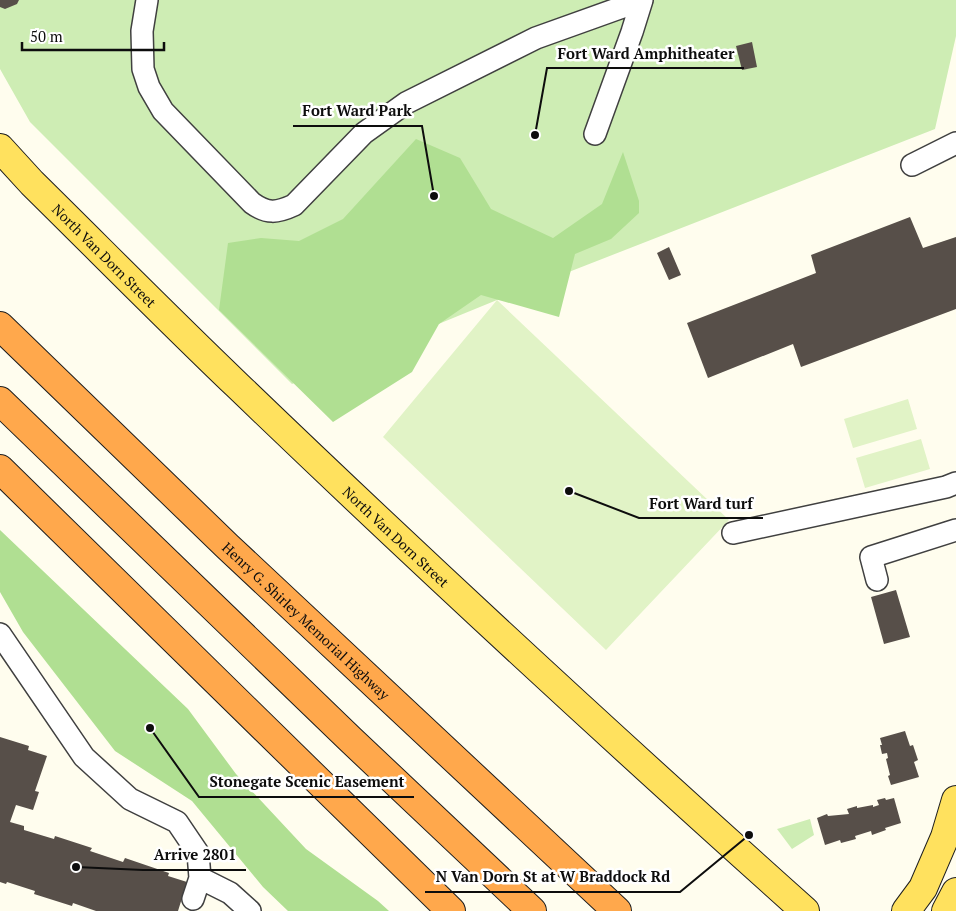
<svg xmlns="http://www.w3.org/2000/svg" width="956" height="911" font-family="'PT Serif',serif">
	<rect width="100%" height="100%" fill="#fffdee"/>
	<path fill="#ceedb4" d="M0,0H956V36L935,129L497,300L292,384L30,122L0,69Z
		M810,819L814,835L792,849L777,829Z"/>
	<path fill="#b0df92" d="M416,139L460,158L491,209L553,238L602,204L623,152L639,201V213L611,239L575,254L559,317L481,295L439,324L412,372L333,422L219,310L228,243L261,238L299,241L343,219Z
		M0,530L188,709L236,774L306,849L378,901L389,911H288L263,887L192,801L115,751L23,632L0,592Z"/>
	<path fill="#e1f3c6" d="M497,300L729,520L606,650L383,437Z
		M908,399L917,429L853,448L844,419Z
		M921,439L930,469L865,488L856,458Z"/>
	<path fill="#574f49" d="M0,0H19L17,4L5,9L0,7Z
		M752,42L757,67L742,70L736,46Z
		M910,217L923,248L956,237V309L801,367L793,344L708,378L687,323L816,273L811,255Z
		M669,247L681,275L669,280L657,253Z
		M896,590L910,637L884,644L871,597Z
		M905,731L910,746L913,745L918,760L914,762L919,777L891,785L888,776L890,775L886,759L888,758L887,753L882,754L880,745H882L880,738Z
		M0,737L29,746L28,750L47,756L35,791L39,792L33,810L16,805L10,822L24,826V830L54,839L55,836L92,848L90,851L123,862L125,858L169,873L168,876L187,882L178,911H96L73,903L72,906L34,894L35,891L7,882L6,884L0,882Z
		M885,798L886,800L894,798L901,823L885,828L886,830L872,835L871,831L855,836L856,839L841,843L840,840L825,845L817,818L827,814L828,816L849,814L847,809L857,806V808L873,805V807L879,805L877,800Z"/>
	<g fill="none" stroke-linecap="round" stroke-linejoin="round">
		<defs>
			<path id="minor" d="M147,0L142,31L143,69L149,87L163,111L252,203C267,214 277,213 294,205L364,133L406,103L536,38L642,0
				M595,134L632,32L642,0
				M912,165L956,143
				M733,533L946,487L956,483
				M877,580L871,557L956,530
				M0,634L84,757L130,799L177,822L198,853L200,878L230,893L250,911
				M193,899L200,878"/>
			<g id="major">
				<path id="s1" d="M0,148L32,183C100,250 168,319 237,385C423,564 613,739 805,911"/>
				<path d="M906,911L923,888L945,837L956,800"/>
				<path d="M946,911L956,892"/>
			</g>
			<g id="highway">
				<path id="s2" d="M0,326L227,546L617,911"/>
				<path d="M0,401L350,739L532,911"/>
				<path d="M0,469L451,911"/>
			</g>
		</defs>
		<use href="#minor" stroke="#404040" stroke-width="24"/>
		<use href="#major" stroke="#1e1e1e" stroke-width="30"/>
		<use href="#highway" stroke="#1e1e1e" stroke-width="30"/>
		<use href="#minor" stroke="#fff" stroke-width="21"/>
		<use href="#major" stroke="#ffe15e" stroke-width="28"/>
		<use href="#highway" stroke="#ffa84c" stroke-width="28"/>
	</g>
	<g text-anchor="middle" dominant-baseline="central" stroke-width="5" stroke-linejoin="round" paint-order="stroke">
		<g font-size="14" fill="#0d0d0d" stroke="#fff">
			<text stroke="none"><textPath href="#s1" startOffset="150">North Van Dorn Street</textPath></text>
			<text stroke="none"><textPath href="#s1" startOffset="555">North Van Dorn Street</textPath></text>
			<text stroke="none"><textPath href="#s2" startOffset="425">Henry G. Shirley Memorial Highway</textPath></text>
		</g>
	</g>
	<path fill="none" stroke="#0d0d0d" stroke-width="2" d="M535 135L547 68H744M434 196L422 126H293M569 491L639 518H763M150 728L199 797H414M76 867L143 870H246M749 835L680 892H425"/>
	<g fill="#0d0d0d" stroke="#fff" stroke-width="2">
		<circle cx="535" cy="135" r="5"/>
		<circle cx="434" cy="196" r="5"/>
		<circle cx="569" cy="491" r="5"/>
		<circle cx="150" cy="728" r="5"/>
		<circle cx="76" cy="867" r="5"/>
		<circle cx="749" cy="835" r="5"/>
	</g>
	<g font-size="15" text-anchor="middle" font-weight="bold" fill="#0d0d0d" stroke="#fff" stroke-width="5" stroke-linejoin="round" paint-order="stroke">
		<text x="646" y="59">Fort Ward Amphitheater</text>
		<text x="357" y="116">Fort Ward Park</text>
		<text x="701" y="509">Fort Ward turf</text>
		<text x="307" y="787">Stonegate Scenic Easement</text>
		<text x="195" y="860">Arrive 2801</text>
		<text x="553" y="882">N Van Dorn St at W Braddock Rd</text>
	</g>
	<path d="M22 42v8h142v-8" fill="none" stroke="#0d0d0d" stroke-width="2.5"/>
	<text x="30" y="42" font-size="15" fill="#0d0d0d" stroke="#ffffff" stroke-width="4" paint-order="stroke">50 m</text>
</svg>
